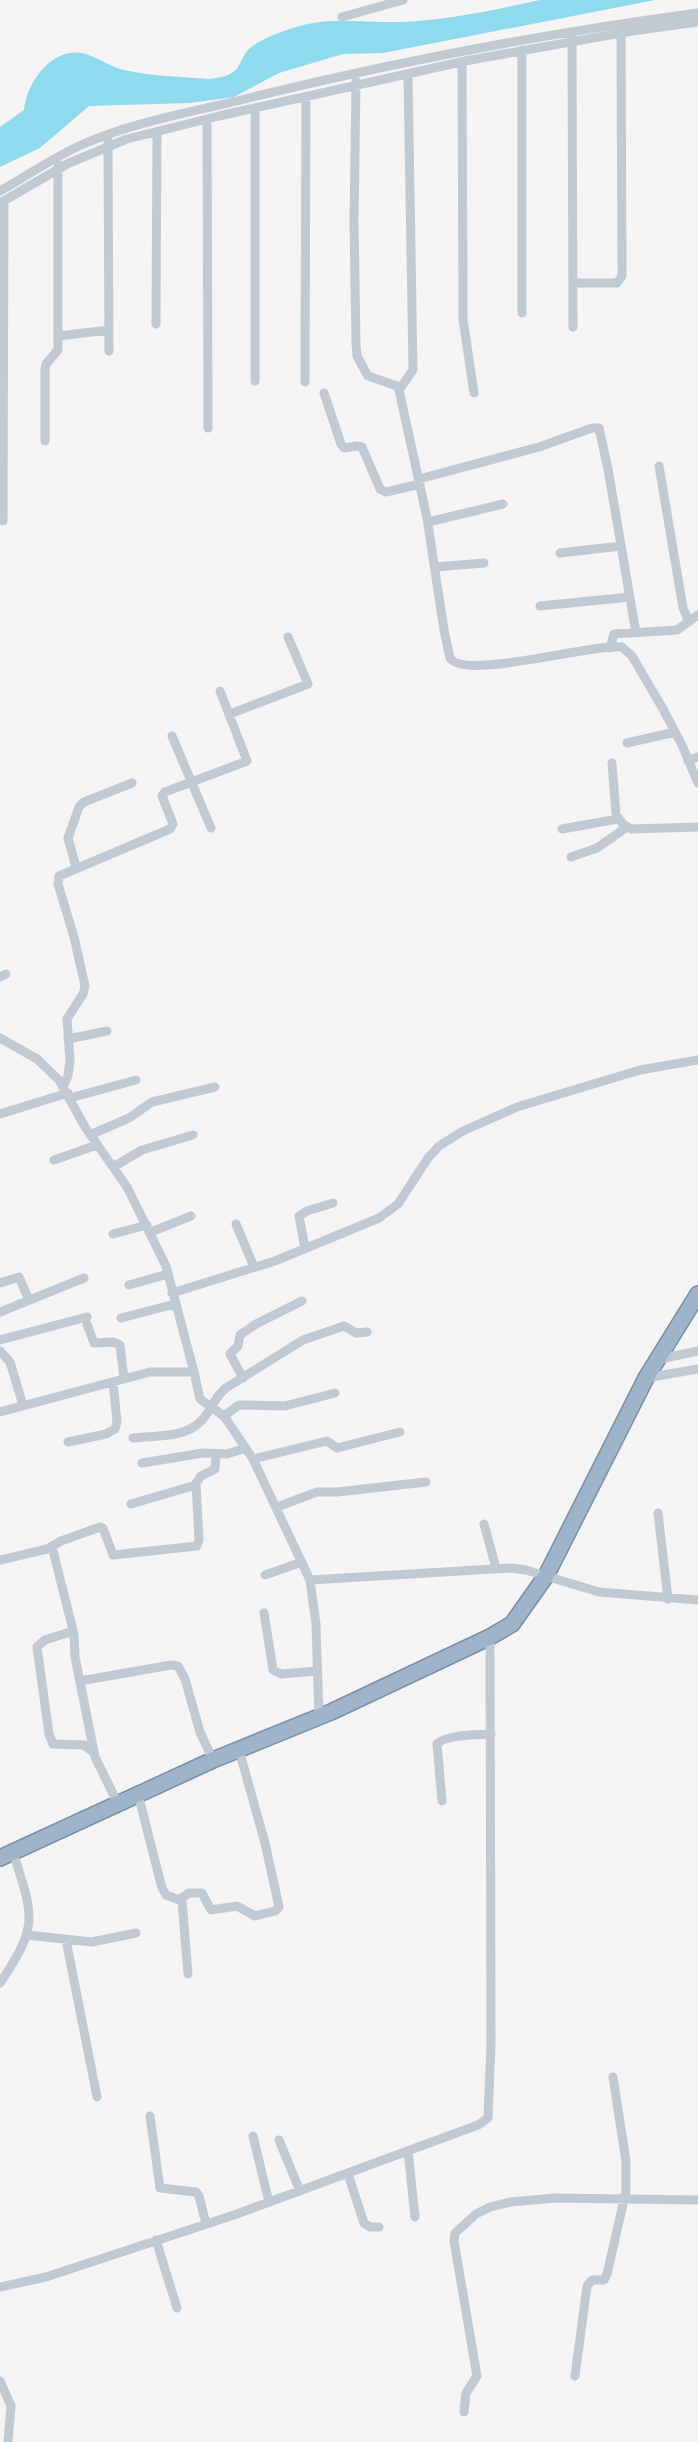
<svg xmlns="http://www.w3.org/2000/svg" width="698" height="2442" font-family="'Archivo Narrow',sans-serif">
	<rect width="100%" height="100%" fill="#f5f3f3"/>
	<path fill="#90daee" d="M540,0H655L383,53L343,54L279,73L234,97L190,103L89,106L40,148L0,167V127L24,110C26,84 51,48 81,53C91,54 111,67 124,70C151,76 181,77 209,79C251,75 232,58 257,43C269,36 288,29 303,25C335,17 368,23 401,22C448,20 494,10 540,0Z"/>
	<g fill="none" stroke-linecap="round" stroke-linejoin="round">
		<defs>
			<path id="trunk" d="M0,1858L213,1760L331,1712L490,1637L512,1624L546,1576L646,1378L698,1294"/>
		</defs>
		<use href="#trunk" stroke="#7690ad" stroke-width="18"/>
		<path stroke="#c1cad2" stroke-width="9" d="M342,17L403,0
			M572,36L573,327
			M462,62L463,319L474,393
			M408,74L413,370L399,390L427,518L444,630L450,658C464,681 594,643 622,647L632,656L663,709L682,745L698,783
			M356,81L354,223L356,343L357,356L368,376L400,387
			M255,108V381
			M207,119L208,428
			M108,140L109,351
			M0,191C27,176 51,159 79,146C134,121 194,112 253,97C400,61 548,33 698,13
			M0,203L69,163L127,139L219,116L465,61L632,31L698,22
			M573,283H617L622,276L621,28
			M522,313V50
			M156,324L157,132
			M58,336L109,330
			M305,382L306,96
			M324,393L341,444L344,448L357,446L362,447L380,489L386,492L420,484
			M45,441V369L46,364L58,350V164
			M659,466L683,608L689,622
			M419,479L539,447L592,428H599L608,469L636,633
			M3,521L4,201
			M428,522L503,504
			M560,553L621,546
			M435,567L484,563
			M540,606L630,597
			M610,648L614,634L677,630L698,615
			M230,714L308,684L288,637
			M172,736L211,828
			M627,743L675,732
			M688,761L698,757
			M612,763L616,815L623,824L631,829L698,827
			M562,829L618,819
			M571,857L597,848L627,827
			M76,867L68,838L79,807L84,802L132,783
			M0,977L6,974
			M0,1038L37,1059L59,1080L85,1127L127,1187L166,1266L194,1372
			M68,1039L107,1031
			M63,1087L68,1076L70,1060L67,1019L83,994L85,986L74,937L58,884L59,876L170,829L173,824L162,796L165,792L247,761L220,691
			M70,1098L136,1080
			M0,1114L68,1093
			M90,1135L129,1118L152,1102L215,1087
			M54,1160L97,1145
			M113,1167L142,1150L193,1135
			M236,1224L254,1267
			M151,1232L191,1216
			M113,1234L147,1225
			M305,1248L299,1216L307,1211L333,1203
			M0,1283L19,1277L29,1300
			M129,1285L168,1274
			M172,1293L275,1261L379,1218L398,1204L428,1158L439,1146L463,1131L517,1107L640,1070L698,1060
			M0,1312L84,1278
			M121,1318L175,1304
			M87,1324L94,1343L113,1342L120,1345L124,1379
			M0,1340L87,1317
			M0,1351L10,1362L23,1405
			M656,1360L698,1351
			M243,1378L230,1354L238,1346L240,1335L256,1324L302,1301
			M646,1378L698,1369
			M0,1412L150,1372H194L200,1399L224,1416L253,1459L310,1580L316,1624L319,1717
			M224,1416L239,1405L285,1406L335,1393
			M133,1438C156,1435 186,1439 203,1419C212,1409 215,1396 226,1388L303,1340L344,1326L356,1333L367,1332
			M68,1442L106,1434L115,1429L117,1422L113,1382
			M253,1459L327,1441L337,1448L400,1432
			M142,1463L203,1453L227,1454L246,1448
			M131,1504L196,1485
			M277,1507L317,1492H337L426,1482
			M658,1513L668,1599
			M484,1524L496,1568
			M52,1547L74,1634L75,1657L95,1757L118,1804
			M0,1560L47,1549L61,1541L100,1527L103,1528L113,1555L197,1546L199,1540L196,1483L201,1476L215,1469L216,1454
			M265,1575L302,1562
			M310,1580L511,1568L526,1570L599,1592L698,1600
			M264,1613L273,1670L281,1674L317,1671
			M73,1631L45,1640L37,1647L49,1734L53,1744L84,1745L94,1753
			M80,1681L171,1665L178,1666L185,1679L200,1732L213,1760
			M138,1794L162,1888L166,1895L182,1901L188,1974
			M442,1801L437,1744C447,1734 478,1735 491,1734
			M180,1899L189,1893H202L211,1910L237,1906L255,1916L275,1911L279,1907L265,1843L239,1750
			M27,1935L92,1942L136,1933
			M66,1940L97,2097
			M0,1983C40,1924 33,1916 13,1852
			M150,2116L160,2188L196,2192L199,2196L206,2224
			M253,2136L269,2202
			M279,2140L300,2191
			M408,2151L415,2217
			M348,2174L364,2223L370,2227H379
			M156,2240L177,2308
			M0,2287L46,2277L234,2215L478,2125L488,2118L491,2044L490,1637
			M575,2376L587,2286L592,2280H604L607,2274L626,2191V2161L613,2077
			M0,2381L11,2406L8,2442
			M464,2412L466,2393L477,2376L454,2241L455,2233L476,2214L490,2207L511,2202L555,2198L698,2200"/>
		<use href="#trunk" stroke="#9fb4c9" stroke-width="15"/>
	</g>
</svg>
